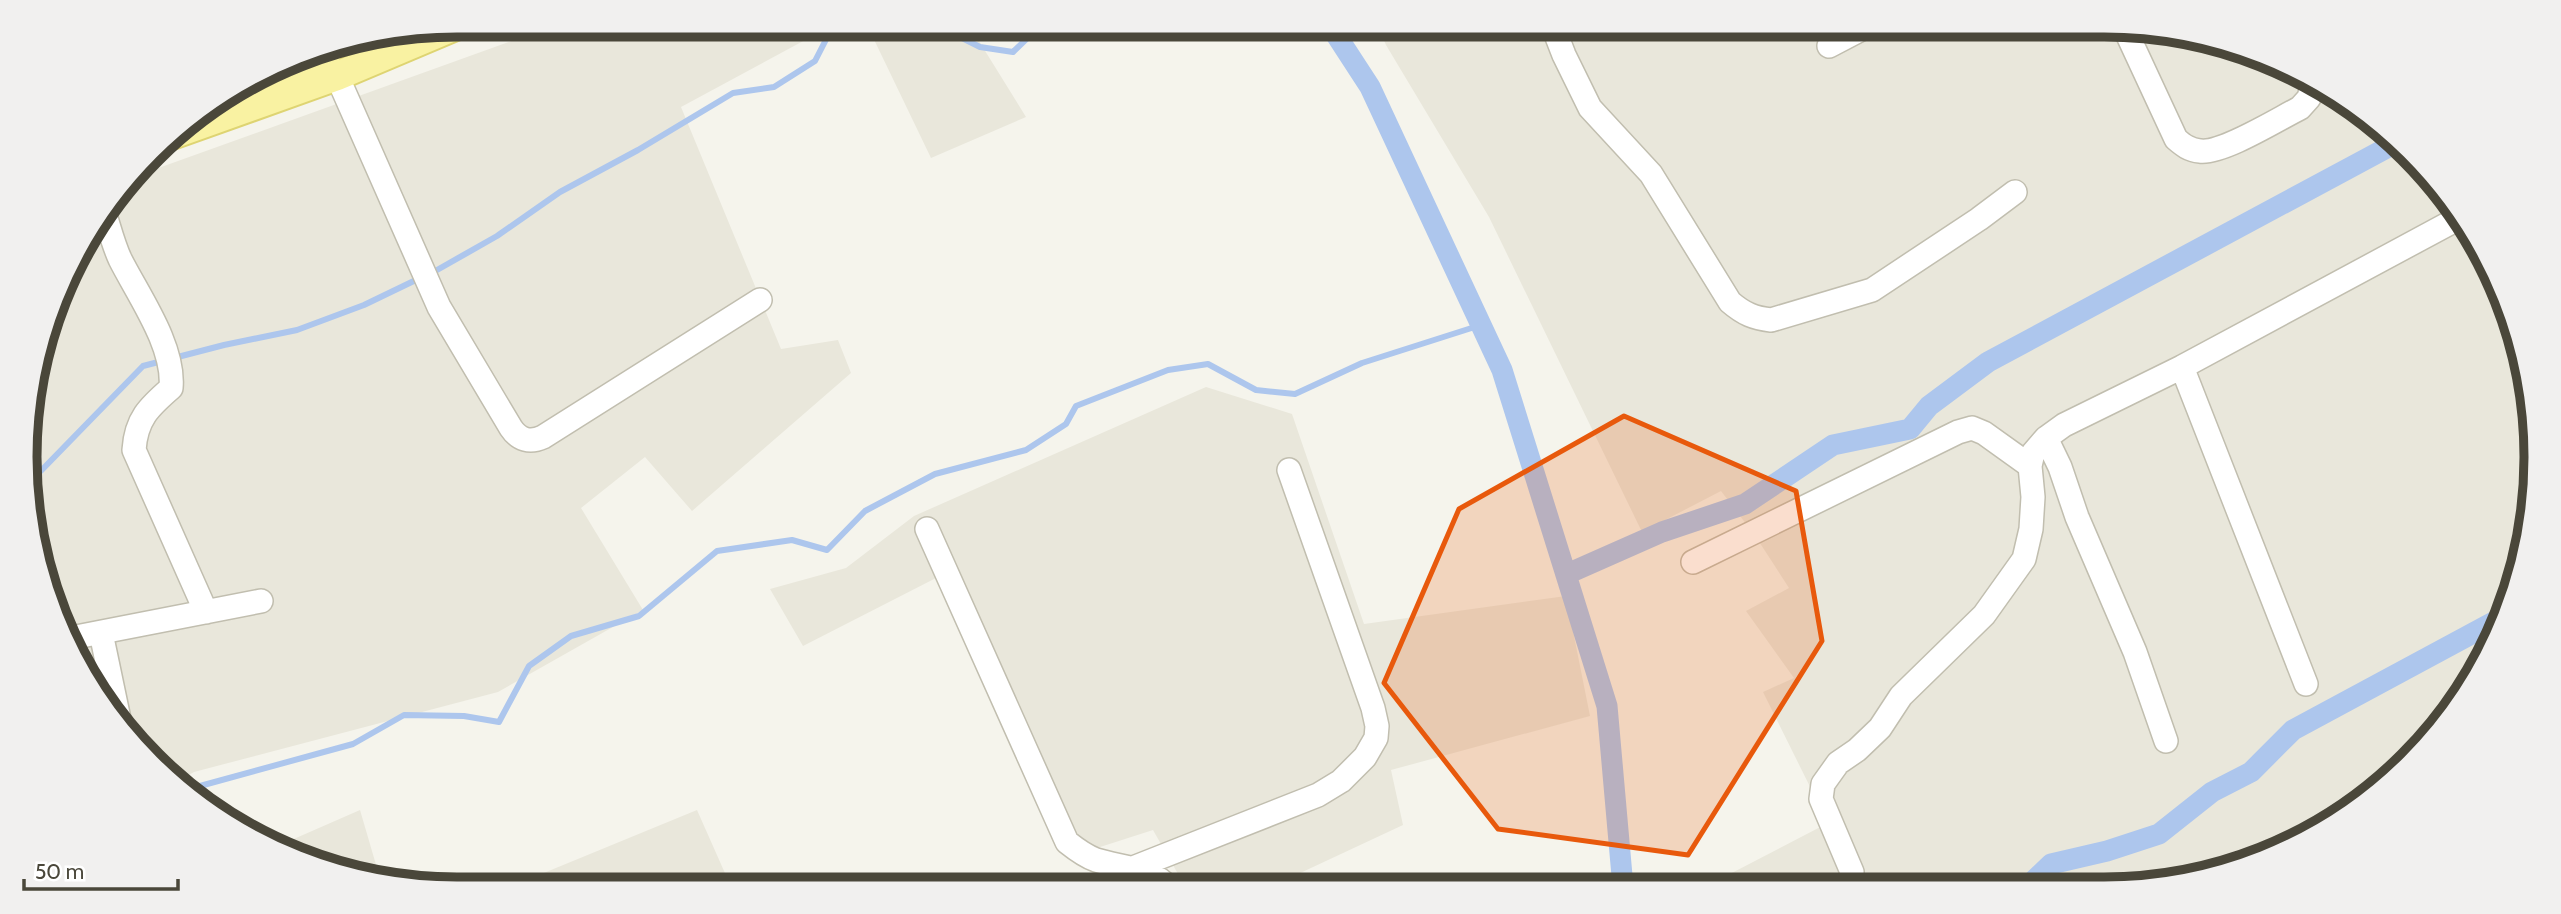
<svg xmlns="http://www.w3.org/2000/svg" width="2561" height="914" font-family="Cabin,sans-serif">
	<rect width="100%" height="100%" fill="#f5f4ec"/>
	<path fill="#e9e7db" d="M556,25H833L681,107L781,349L838,340L851,373L692,511L645,457L581,508L643,610L498,692L194,772L180,780L98,698L39,569L28,401L69,265L139,175Z
		M867,25H969L1026,117L931,158Z
		M1377,25H2104L2216,39L2367,114L2478,240L2533,400L2522,569L2478,674L2389,782L2295,845L2161,886L1732,887L1726,876L1828,823L1763,692L1794,678L1746,611L1789,588L1756,537L1721,491L1642,532L1489,217L1386,45Z
		M1206,387L1292,414L1364,624L1566,596L1590,716L1391,770L1403,825L1281,882L1282,888H1186L1153,830L1069,857L936,578L803,646L770,589L846,568L914,516Z
		M360,810L379,875L370,878L345,875L280,845Z
		M697,810L732,889H519L517,884Z"/>
	<g fill="none" stroke-linecap="round" stroke-linejoin="round">
		<path stroke="#adc6ed" stroke-width="6" d="M934,24L980,47L1013,52L1042,24
			M430,274L497,236L560,192L638,150L733,93L774,87L815,61L834,24
			M33,479L143,366L224,345L297,330L364,305L420,278
			M189,789L353,744L404,715L464,716L499,722L529,666L571,636L639,616L717,551L792,540L827,550L865,511L935,474L1026,450L1066,424L1076,406L1168,370L1208,364L1256,390L1295,394L1362,363L1481,325"/>
		<path stroke="#adc6ed" stroke-width="21" d="M1329,24L1370,87L1502,370L1607,706L1623,887
			M1567,574L1662,532L1745,504L1833,445L1910,429L1929,406L1988,362L2394,144
			M2028,886L2051,864L2107,851L2159,834L2212,792L2251,772L2293,730L2501,618"/>
		<defs>
			<path id="minor" d="M1552,24L1564,55L1590,108L1651,174L1730,302C1744,314 1754,318 1771,320L1872,290L1979,219L2015,192
				M2124,27L2176,139C2183,145 2189,150 2200,151C2222,154 2278,119 2300,108L2309,98L2312,86
				M1829,46L1871,24
				M337,76L439,307L511,428C519,440 530,443 543,437L760,300
				M106,218C110,231 114,246 120,259C138,295 175,346 171,388C149,407 136,419 134,450L206,612
				M2182,367L2306,684
				M927,529L1067,842C1077,850 1085,856 1096,860C1121,868 1151,867 1169,888
				M1693,562L1958,432L1972,428L1984,433L2030,466
				M101,633L119,719
				M71,638L261,601
				M2166,741L2135,652L2077,517L2060,467L2046,438L2064,425L2182,367L2459,218
				M1133,868L1318,795L1341,781L1365,757L1376,738L1377,726L1373,708L1289,470
				M1852,872L1821,799L1823,784L1838,763L1857,750L1880,728L1901,696L1984,615L2024,559L2031,529L2033,497L2030,466L2033,453L2046,438"/>
			<path id="major" d="M257,79L329,50
				M169,136L337,76L460,24"/>
		</defs>
		<use href="#minor" stroke="#c1beaf" stroke-width="26"/>
		<use href="#major" stroke="#ded472" stroke-width="32"/>
		<use href="#minor" stroke="#fff" stroke-width="23"/>
		<use href="#major" stroke="#f9f2a2" stroke-width="28"/>
	</g>
	<path fill="#e8590c" fill-opacity="0.2" stroke="#e8590c" stroke-width="5" stroke-linejoin="round" d="M1624,416L1796,491L1822,641L1688,855L1498,829L1384,683L1459,509Z"/>
	<path d="M0 0H2561V914H0ZM457 37H2104A420 420 0 0 1 2524 457V457A420 420 0 0 1 2104 877H457A420 420 0 0 1 37 457V457A420 420 0 0 1 457 37Z" fill="#f1f0ef" fill-rule="evenodd"/>
	<path fill="none" stroke="#4a473a" stroke-width="9" d="M457 37H2104A420 420 0 0 1 2524 457V457A420 420 0 0 1 2104 877H457A420 420 0 0 1 37 457V457A420 420 0 0 1 457 37Z"/>
	<path d="M24 879v10h154v-10" fill="none" stroke="#4a473a" stroke-width="3.5"/>
	<text x="35" y="879" font-size="21" fill="#4a473a" stroke="#ffffff" stroke-width="5" paint-order="stroke">50 m</text>
</svg>
